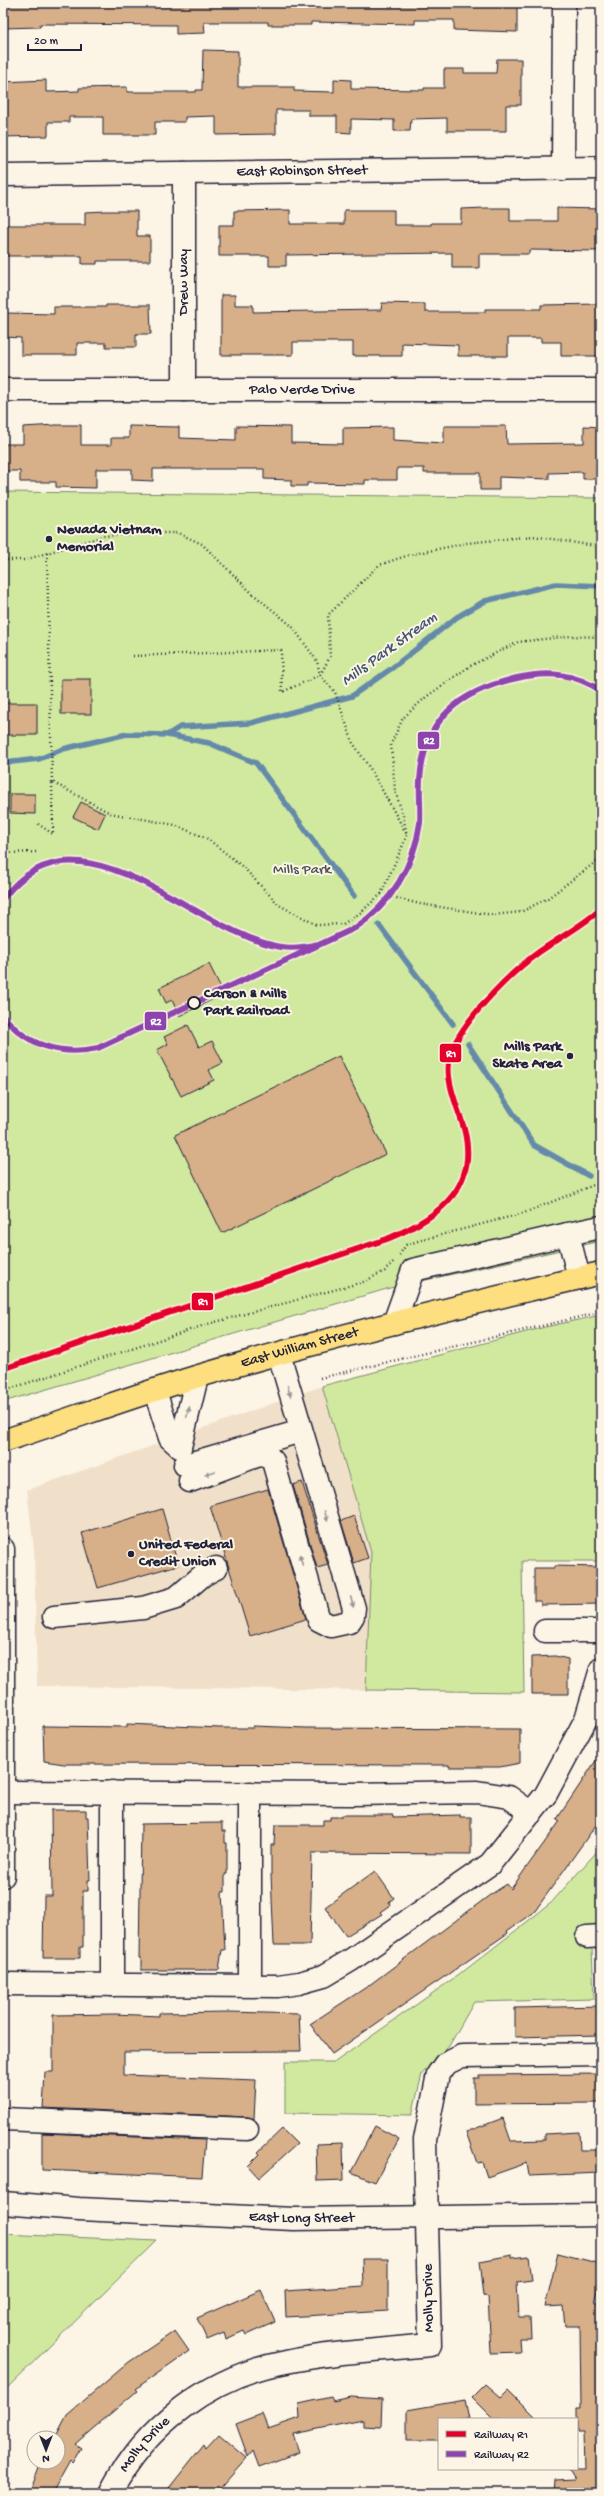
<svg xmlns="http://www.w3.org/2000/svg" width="604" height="2496" font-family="'Gochi Hand',sans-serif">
	<rect width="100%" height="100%" fill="#fcf5e5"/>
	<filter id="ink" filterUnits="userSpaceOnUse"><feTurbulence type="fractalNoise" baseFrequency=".025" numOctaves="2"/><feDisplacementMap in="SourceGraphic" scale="8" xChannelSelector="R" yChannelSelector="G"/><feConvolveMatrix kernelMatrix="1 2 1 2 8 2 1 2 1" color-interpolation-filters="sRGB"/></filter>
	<g filter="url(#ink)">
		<path fill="#f1e0c9" d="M322,1386L371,1552L366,1690L37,1686L34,1550L27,1490Z"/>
		<path fill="#d1e99f" stroke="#7a866d" d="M3,492L601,498V1241L390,1288L3,1402Z
			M601,1315V1561H522L524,1692L366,1690L371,1552L322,1386L545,1327Z
			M601,1847V1938L592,1948L594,1999L474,2002L449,2046L422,2074L412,2115L285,2113V2062H335L464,1971L551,1903Z
			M3,2234L157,2241L3,2392Z"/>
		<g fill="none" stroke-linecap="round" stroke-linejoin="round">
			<path stroke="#658aa9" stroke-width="5.5" d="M167,735L209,743L256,763L354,896
				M3,763L39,759L63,749L127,734L167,735L180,727L251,723L352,696L392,668L457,617L485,601L556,584L601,586
				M379,925L453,1024
				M468,1044L534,1145L589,1176"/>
		</g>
		<path fill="#d7af88" stroke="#22223b" d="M3,3H517V32L454,30V20H415V24L311,22V25H268V22H204L205,33L176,34V25L40,24V27L3,28Z
			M203,50L238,51V87H294V91L334,92V79L351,80V89L424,90V88H444V69H464V73H496L497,59H521V105H506V131H447V118L411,119L410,131H394V120L351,119V133L337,132V116H309V110H276V134L216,135V116L185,117V122H155V135H103V117H69V122H48V136L3,137V82L46,80V92L79,91V88L127,87V92H196V90H202Z
			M485,208H510V221H557V208L601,209V251L529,250V254H479V268H452V253L286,255V266H269V256H219V225H234V211L290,210V224H344V210H394V225H431V223H461V209Z
			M106,211H137V236H150V261H97V264H82V256H3V225H85V212Z
			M221,295H235V305H253V312L381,310L382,303L425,304V312H485V309H541V305L601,304V356H561V342H541V338H508V356H458V345L402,343V356H353V342H293V355H221Z
			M106,305H150L151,334H136V347H106V343H77V355H21V338L5,337L6,313L54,314V307H106Z
			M56,425H81V445H111V438H129V426L179,427V438L236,440V426L291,427V443L343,444V428L393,427V440L444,443V426H506L507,444L584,443V426L601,427V479H583V472L549,473V479L499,477V490H480V473H424V468H397V480H365V484L307,483V486H291V480L264,479V469H153V481L132,480V469H96V488L56,487V482H20V471H3V444H23V427Z
			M61,679H91V714H61Z
			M5,703H37V735H5Z
			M10,794H35V814L10,813Z
			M81,802L105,814L98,829L73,817Z
			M209,964L224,994L179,1016L172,1000L166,1003L159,988Z
			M188,1025L199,1047L212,1041L223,1063L209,1070L214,1080L181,1096L157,1050L168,1044L164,1037Z
			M339,1056L386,1154L222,1233L175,1135Z
			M302,1482L328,1565L317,1568L293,1485Z
			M268,1489L306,1619L250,1636L210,1506Z
			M162,1509L178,1565L98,1588L82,1533Z
			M354,1516L368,1558L354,1563L341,1521Z
			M554,1566L601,1567V1604L541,1605V1601H534V1568H554Z
			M555,1656L568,1659V1694H532V1657Z
			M127,1724L220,1728H253V1726L306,1728L520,1729V1763L500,1767H449V1765L64,1764L44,1761L43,1726L127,1727Z
			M601,1753V1818L535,1911L507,1931L508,1933L332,2054L310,2024L368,1986L490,1895L507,1884L511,1889L560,1821L557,1819Z
			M51,1810H86V1817H88L90,1880H88V1891H83V1947H80V1958H43L44,1896H52Z
			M342,1815H393V1817L460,1815V1817H471V1854L312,1853L310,1945H274L271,1875V1845H274L275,1825H323V1820H330V1817H342Z
			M222,1823V1831H225V1843H227V1874H225V1892H222L225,1950H222L219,1970H141V1958H139L141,1824Z
			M375,1871L394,1898L389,1902L390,1905L380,1912L382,1914L346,1936L325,1907Z
			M601,2006V2035L515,2037V2008Z
			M230,2012L299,2014L301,2051L124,2052V2075L256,2080L254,2119L248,2117L43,2108L45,2072H53V2015L115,2014L159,2016V2013Z
			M600,2074L601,2103L474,2104V2078H479V2075Z
			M503,2118L511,2141L545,2140V2134L579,2132L580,2150H601V2173L529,2176L527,2163L487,2177L482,2162L477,2163L466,2132Z
			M375,2126L399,2139L375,2182L351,2172Z
			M282,2129L297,2144L259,2178L248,2166L260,2154L258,2152Z
			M42,2133L205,2140L202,2177L42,2170Z
			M343,2143L344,2180L317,2181L316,2144Z
			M558,2253L601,2264V2275L594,2302H601V2493H554L555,2480L575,2479L569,2469H584L583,2432H577V2408H581L580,2326H565L563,2306L545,2307Z
			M512,2255V2258L529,2256L532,2280L517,2282L519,2317H530L531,2338H519L520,2352L491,2353L488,2297L484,2295L480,2261Z
			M362,2259H388V2311L286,2317L285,2291L363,2286Z
			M261,2290L275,2322L246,2335L244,2331L226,2339L224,2333L207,2340L197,2318Z
			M175,2331L189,2351L135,2389L137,2391L75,2444L81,2448L72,2463L70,2461L52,2493H29L41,2462H58V2438H55L67,2415L129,2362Z
			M486,2384L501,2397L508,2390L537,2419H493L472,2398Z
			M331,2397L333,2401L351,2397L382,2399L381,2427L363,2426V2420L293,2434L299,2452L259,2467L253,2451L248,2457L236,2424L262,2414L268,2429L300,2418L299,2404Z
			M465,2400L469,2419H439V2441H407V2410Z
			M219,2434L247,2458L216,2493H165L204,2444L206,2448Z"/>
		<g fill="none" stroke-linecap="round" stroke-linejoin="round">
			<defs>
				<g id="minor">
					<path d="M563,169L564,3"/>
					<path d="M184,173V390"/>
					<path id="s1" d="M3,175L601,168"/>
					<path id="s2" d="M3,390H601"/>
					<path d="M579,1278L568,1234L601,1227"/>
					<path d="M394,1323L413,1270L568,1234"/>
					<path d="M155,1391L170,1438L180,1447"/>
					<path d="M180,1447L197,1377"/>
					<path d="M185,1465L301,1431"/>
					<path d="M190,1481L259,1455L268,1456L273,1461L277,1475L319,1620L331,1626L349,1622L353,1616L354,1608L279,1354"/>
					<path d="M3,1549V1876"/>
					<path d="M54,1617L143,1608L176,1598L203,1575L216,1568"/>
					<path d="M545,1631H601"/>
					<path d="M4,1792L353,1794L477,1792L509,1797L531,1813"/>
					<path d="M587,1937L601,1936"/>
					<path d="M3,1984L278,1986L299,1983L324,1976L351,1960L490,1864L546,1794L586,1719L601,1669"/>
					<path d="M112,1985V1792"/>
					<path d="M250,1985V1793"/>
					<path d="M3,2119L247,2129"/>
					<path id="s3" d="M3,2203L79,2209L294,2219L601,2215"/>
					<path id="s4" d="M110,2493C145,2425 211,2376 286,2362C333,2352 382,2350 430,2345L425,2140L438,2074L445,2064L462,2056L601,2054"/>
				</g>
				<g id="major">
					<path id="s5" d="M3,1441C68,1420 133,1396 199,1376C332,1337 466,1304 601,1273"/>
				</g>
			</defs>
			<use href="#minor" stroke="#22223b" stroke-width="25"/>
			<use href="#major" stroke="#22223b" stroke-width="25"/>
			<path stroke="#22223b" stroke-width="2.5" stroke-dasharray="1 3" stroke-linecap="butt" d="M3,560H25L47,553
				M133,656L281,650L282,692L320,675L330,657L328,615L379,565L409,555L467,543L533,536L601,547
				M52,782L47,553L104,536L150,533H178L202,544L253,594L292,626L317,661L320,675L335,692L353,743L371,770L406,833
				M38,824L53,834L52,782L110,813L175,825L208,839L243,867L279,905L317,925L343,924L360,913L381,894L407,836L403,815L395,791L391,744L403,718L426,697L470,666L518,642L571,636L601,637
				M3,853L39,852
				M381,894L420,904L493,915L521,912L548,898L601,858
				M598,918L601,916
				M399,1255L406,1245L418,1241L524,1213L601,1182
				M320,1378L601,1312
				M3,1391L208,1324L363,1282L385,1271L395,1260"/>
			<use href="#minor" stroke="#fcf5e5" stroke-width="22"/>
			<use href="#major" stroke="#fddf80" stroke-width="22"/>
			<defs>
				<path id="rail-1" d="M3,1369L387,1239C441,1217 484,1184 461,1119C453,1095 441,1069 455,1043C472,1012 510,973 539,952C559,938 582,926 601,909"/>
				<path id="rail-2" d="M3,899C78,797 196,934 281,947C294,949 306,947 319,944
					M3,1015C26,1046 61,1056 98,1048L355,928C391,904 414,866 420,823C421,809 419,795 420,780C424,718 460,691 517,678C548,671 575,673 601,691"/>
			</defs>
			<use href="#rail-1" stroke="#fcf5e5" stroke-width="9"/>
			<use href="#rail-2" stroke="#fcf5e5" stroke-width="9"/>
			<use href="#rail-1" stroke="#e4002b" stroke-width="6"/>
			<use href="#rail-2" stroke="#8e44ad" stroke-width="6"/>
		</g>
		<defs><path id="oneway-solid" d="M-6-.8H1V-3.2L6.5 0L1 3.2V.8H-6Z"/></defs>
		<g fill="#9a9698">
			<use href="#oneway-solid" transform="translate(289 1391) rotate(74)"/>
			<use href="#oneway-solid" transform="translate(188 1412) rotate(-75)"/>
			<use href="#oneway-solid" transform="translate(210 1473) rotate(160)"/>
			<use href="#oneway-solid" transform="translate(326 1516) rotate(74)"/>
			<use href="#oneway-solid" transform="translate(301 1560) rotate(-106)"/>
			<use href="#oneway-solid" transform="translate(352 1602) rotate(75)"/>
		</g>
	</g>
	<g fill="#22223b" stroke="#fcf5e5" stroke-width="1.5">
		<circle cx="49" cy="539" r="4"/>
		<circle cx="570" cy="1056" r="4"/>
		<circle cx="131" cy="1554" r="4"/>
	</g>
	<circle fill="#fcf5e5" stroke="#22223b" stroke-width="2" cx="194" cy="1003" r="6"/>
	<g text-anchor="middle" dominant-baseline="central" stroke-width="4" stroke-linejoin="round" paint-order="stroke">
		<g font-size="15" fill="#22223b" stroke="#fcf5e5">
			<text stroke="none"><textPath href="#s1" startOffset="299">East Robinson Street</textPath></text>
			<text transform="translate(184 282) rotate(-90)">Drew Way</text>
			<text stroke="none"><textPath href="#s2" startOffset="299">Palo Verde Drive</textPath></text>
			<text stroke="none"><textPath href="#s5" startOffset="311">East William Street</textPath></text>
			<text stroke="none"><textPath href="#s3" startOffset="299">East Long Street</textPath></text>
			<text transform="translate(429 2298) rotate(-91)">Molly Drive</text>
			<text stroke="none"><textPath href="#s4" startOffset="60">Molly Drive</textPath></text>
		</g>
		<g font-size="15" font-weight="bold" fill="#22223b" stroke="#fcf5e5" text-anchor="start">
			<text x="57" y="530">Nevada Vietnam<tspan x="57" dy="17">Memorial</tspan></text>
			<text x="562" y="1047" text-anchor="end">Mills Park<tspan x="562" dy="17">Skate Area</tspan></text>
			<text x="139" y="1545">United Federal<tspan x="139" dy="17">Credit Union</tspan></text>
		</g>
		<g font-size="15" fill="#4e5454" stroke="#fcf5e5">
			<text x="302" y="870">Mills Park</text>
		</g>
		<g font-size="15" font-weight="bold" fill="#22223b" stroke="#fcf5e5" text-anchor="start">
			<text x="204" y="994">Carson &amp; Mills<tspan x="204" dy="17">Park Railroad</tspan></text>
		</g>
		<g font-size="16" font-style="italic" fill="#445672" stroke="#fcf5e5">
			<text transform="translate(390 650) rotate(-36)">Mills Park Stream</text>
		</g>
	</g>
	<g stroke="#fcf5e5" stroke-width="1.5">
		<rect x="417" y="731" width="23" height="19" rx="4" fill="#8e44ad"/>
		<rect x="144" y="1011" width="23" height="20" rx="4" fill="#8e44ad"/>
		<rect x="439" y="1043" width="23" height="20" rx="4" fill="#e4002b"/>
		<rect x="191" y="1292" width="23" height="19" rx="4" fill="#e4002b"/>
	</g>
	<g font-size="11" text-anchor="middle" font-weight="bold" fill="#fff">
		<text x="429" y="744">R2</text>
		<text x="156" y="1025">R2</text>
		<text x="451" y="1057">R1</text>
		<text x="203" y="1305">R1</text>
	</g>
	<rect width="604" height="2496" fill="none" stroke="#fcf5e5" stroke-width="16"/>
	<rect x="8" y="8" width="588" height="2480" fill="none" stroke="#22223b" stroke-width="1.5" filter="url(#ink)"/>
	<rect x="438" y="2418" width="140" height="52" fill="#fcf5e5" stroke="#a5a1a1"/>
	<rect x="446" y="2431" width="20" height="6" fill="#e4002b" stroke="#a5a1a1"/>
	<text x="474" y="2438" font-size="12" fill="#22223b">Railway R1</text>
	<rect x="446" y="2451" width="20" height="6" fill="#8e44ad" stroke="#a5a1a1"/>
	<text x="474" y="2458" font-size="12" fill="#22223b">Railway R2</text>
	<g transform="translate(46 2450) rotate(180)"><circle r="19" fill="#fcf5e5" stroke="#a5a1a1"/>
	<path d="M0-3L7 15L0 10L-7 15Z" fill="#22223b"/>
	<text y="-6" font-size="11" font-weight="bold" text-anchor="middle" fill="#22223b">N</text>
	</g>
	<path d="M28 44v6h53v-6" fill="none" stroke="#22223b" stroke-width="2"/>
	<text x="34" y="44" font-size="12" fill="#22223b" stroke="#fcf5e5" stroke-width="3" paint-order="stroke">20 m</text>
</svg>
